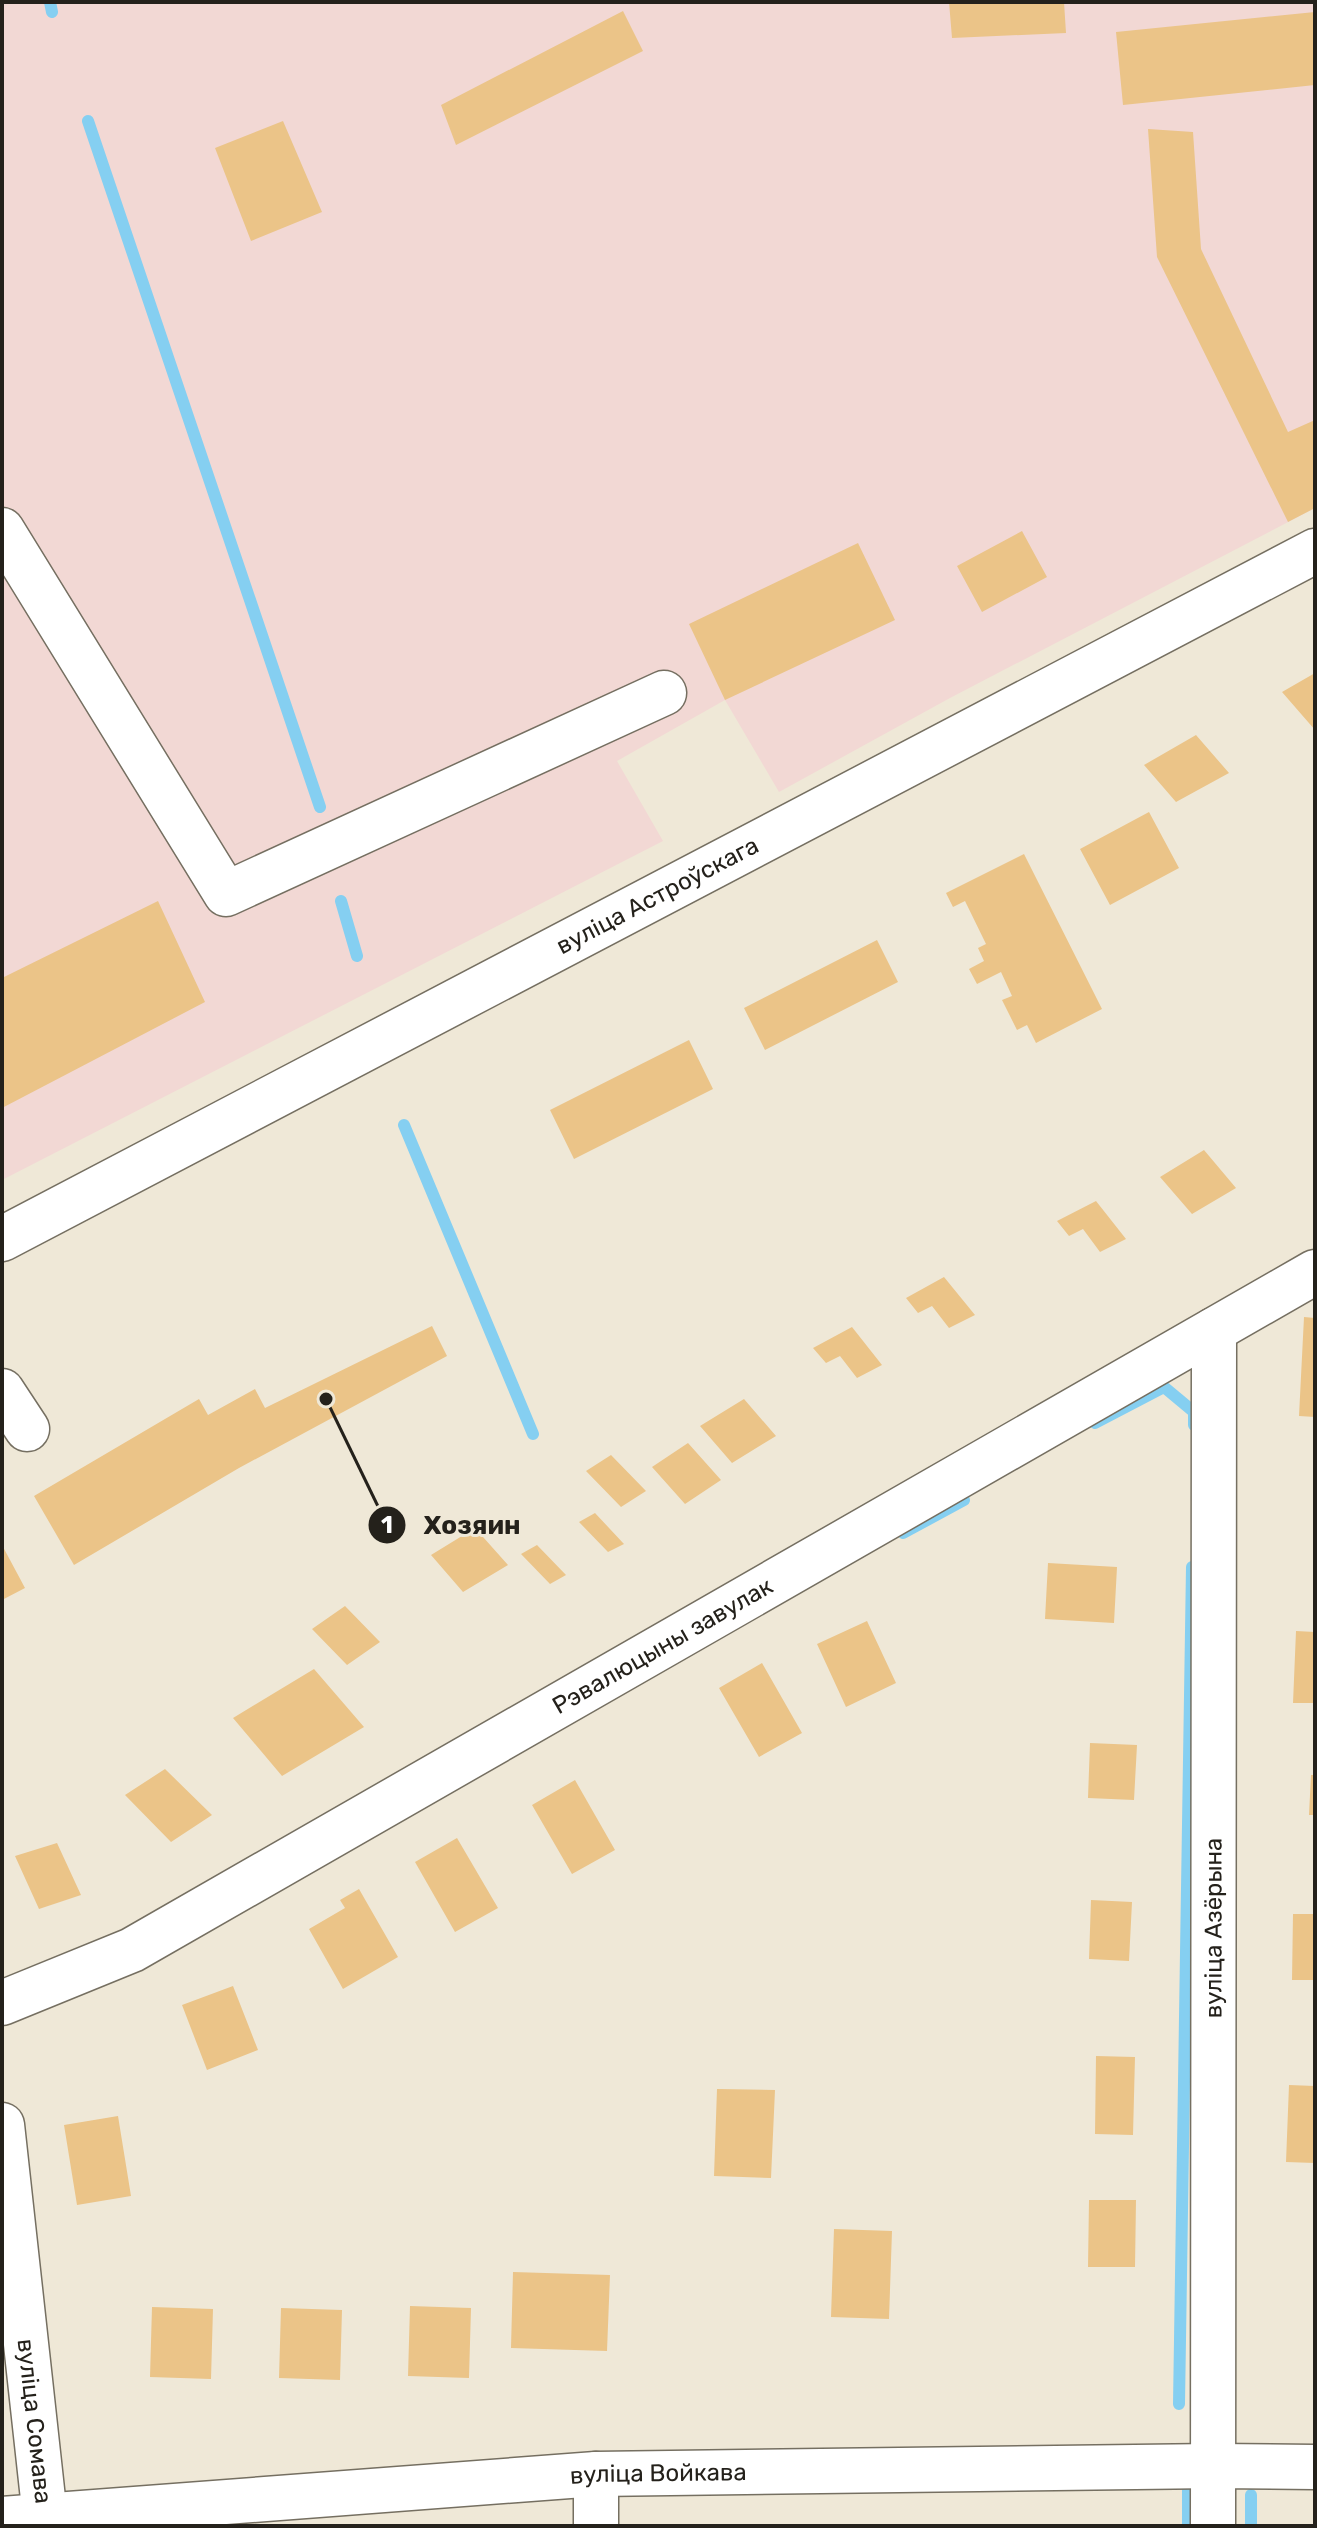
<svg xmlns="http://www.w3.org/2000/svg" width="1317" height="2528" font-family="Rubik,sans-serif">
	<rect width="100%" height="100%" fill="#efe8d7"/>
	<path fill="#f2d8d4" d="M2,2H1315V508L950,698L779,792L725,700L617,761L663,841L2,1180Z"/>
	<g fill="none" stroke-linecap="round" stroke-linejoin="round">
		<path stroke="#85cff1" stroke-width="12" d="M50,2L52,12
			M88,121L320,807
			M341,901L357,956
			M404,1125L533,1434
			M1095,1423L1164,1387L1194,1412V1425
			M903,1533L964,1500
			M1179,2404L1192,1567
			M1188,2526V2489
			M1251,2526V2495"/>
	</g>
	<path fill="#ebc488" d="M949,2H1064L1066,33L952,38Z
		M623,11L643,51L456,145L441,105Z
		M1315,12V85L1123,105L1116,32Z
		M283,121L322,212L251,241L215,148Z
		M1148,129L1193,132L1201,249L1288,432L1315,420V508L1288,522L1157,257Z
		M1022,531L1047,577L982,612L957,566Z
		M858,543L895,620L725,700L689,624Z
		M1315,673V730L1282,692Z
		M1196,735L1229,773L1176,802L1144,765Z
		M1149,812L1179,868L1110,905L1080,849Z
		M1024,854L1102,1009L1036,1043L1027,1025L1017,1030L1002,1000L1012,996L1001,972L977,984L969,969L984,961L978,948L986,944L965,901L953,907L946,893Z
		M158,901L205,1002L2,1108V978Z
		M877,940L898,982L765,1050L744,1008Z
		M689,1040L713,1089L574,1159L550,1110Z
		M1204,1150L1236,1188L1192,1214L1160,1177Z
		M1096,1201L1126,1239L1100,1252L1083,1229L1069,1236L1057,1221Z
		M944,1277L975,1315L949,1328L932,1306L918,1313L906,1298Z
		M1304,1317L1315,1318V1417L1299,1416Z
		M432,1326L447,1356L239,1468L74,1565L34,1496L199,1399L208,1415L255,1389L265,1408Z
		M852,1327L882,1365L857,1378L840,1356L826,1363L813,1348Z
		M744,1399L776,1436L732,1463L700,1426Z
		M688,1443L721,1480L685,1504L652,1467Z
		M611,1455L646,1491L621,1507L586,1471Z
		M595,1513L624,1544L608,1552L579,1522Z
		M475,1528L508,1565L463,1592L431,1555Z
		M2,1545L25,1588L2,1600Z
		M537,1545L566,1575L550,1584L521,1554Z
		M1048,1563L1117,1567L1114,1623L1045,1619Z
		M345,1606L380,1642L347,1665L312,1629Z
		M867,1621L896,1683L846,1707L817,1644Z
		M1296,1631L1315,1632V1703H1293Z
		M762,1663L802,1733L759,1757L719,1688Z
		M314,1669L364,1727L282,1776L233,1718Z
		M1090,1743L1137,1745L1134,1800L1088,1798Z
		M165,1769L212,1815L171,1842L125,1795Z
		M1311,1775H1315V1815H1309Z
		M575,1780L615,1850L572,1874L532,1805Z
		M457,1838L498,1908L455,1932L415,1862Z
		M57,1843L81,1895L39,1909L15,1856Z
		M359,1889L398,1957L343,1989L309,1929L345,1908L340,1900Z
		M1091,1900L1132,1902L1129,1961L1089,1959Z
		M1293,1914H1315V1980H1292Z
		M233,1986L258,2050L207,2070L182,2005Z
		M1096,2056L1135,2057L1133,2135L1095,2134Z
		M1289,2085L1315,2086V2163L1286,2162Z
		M717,2089L775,2090L771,2178L714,2176Z
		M118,2116L131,2196L77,2205L64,2125Z
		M1089,2200H1136L1135,2267H1088Z
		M834,2229L892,2231L889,2319L831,2317Z
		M513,2272L610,2275L607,2351L511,2348Z
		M410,2306L471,2308L469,2378L408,2376Z
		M152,2307L213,2309L211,2379L150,2377Z
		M281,2308L342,2310L340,2380L279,2378Z"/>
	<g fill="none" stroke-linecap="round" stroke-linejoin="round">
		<defs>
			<g id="minor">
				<path d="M2,530L226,894L664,693"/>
				<path id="s1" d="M2,1239L1315,551"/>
				<path d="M2,1391L27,1429"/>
				<path id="s2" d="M2,2003L132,1950L1315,1272"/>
				<path id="s3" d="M2,2125L46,2526"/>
				<path d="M596,2474V2526"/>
				<path id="s4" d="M2,2519L596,2474L1214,2466L1315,2467"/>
				<path id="s5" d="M1213,2526L1214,1330"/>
			</g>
		</defs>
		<use href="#minor" stroke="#756f61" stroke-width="47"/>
		<use href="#minor" stroke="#fff" stroke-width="44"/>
	</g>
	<g text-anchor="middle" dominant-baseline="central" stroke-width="6" stroke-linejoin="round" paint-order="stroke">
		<g font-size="24" fill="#24211b" stroke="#efe8d7">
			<text stroke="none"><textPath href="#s1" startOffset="740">вуліца Астроўскага</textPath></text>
			<text stroke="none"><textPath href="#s2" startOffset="752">Рэвалюцыны завулак</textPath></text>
			<text stroke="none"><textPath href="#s5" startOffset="598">вуліца Азёрына</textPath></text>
			<text stroke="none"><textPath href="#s3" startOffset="298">вуліца Сомава</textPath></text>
			<text stroke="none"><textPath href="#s4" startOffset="658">вуліца Войкава</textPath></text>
		</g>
	</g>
	<path fill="none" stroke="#24211b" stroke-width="3" d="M326 1399L387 1525"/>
	<g fill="#24211b" stroke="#efe8d7" stroke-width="3">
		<circle cx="326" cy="1399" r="8"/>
		<circle cx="387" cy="1525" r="20"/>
	</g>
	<g font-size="24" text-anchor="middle" font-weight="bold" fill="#fff">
		<text x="387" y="1533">1</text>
	</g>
	<g font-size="26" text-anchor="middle" font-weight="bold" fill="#24211b" stroke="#efe8d7" stroke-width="6" stroke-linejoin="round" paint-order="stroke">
		<text x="472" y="1534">Хозяин</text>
	</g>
	<rect width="1317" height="2528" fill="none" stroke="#24211b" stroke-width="8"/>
</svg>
